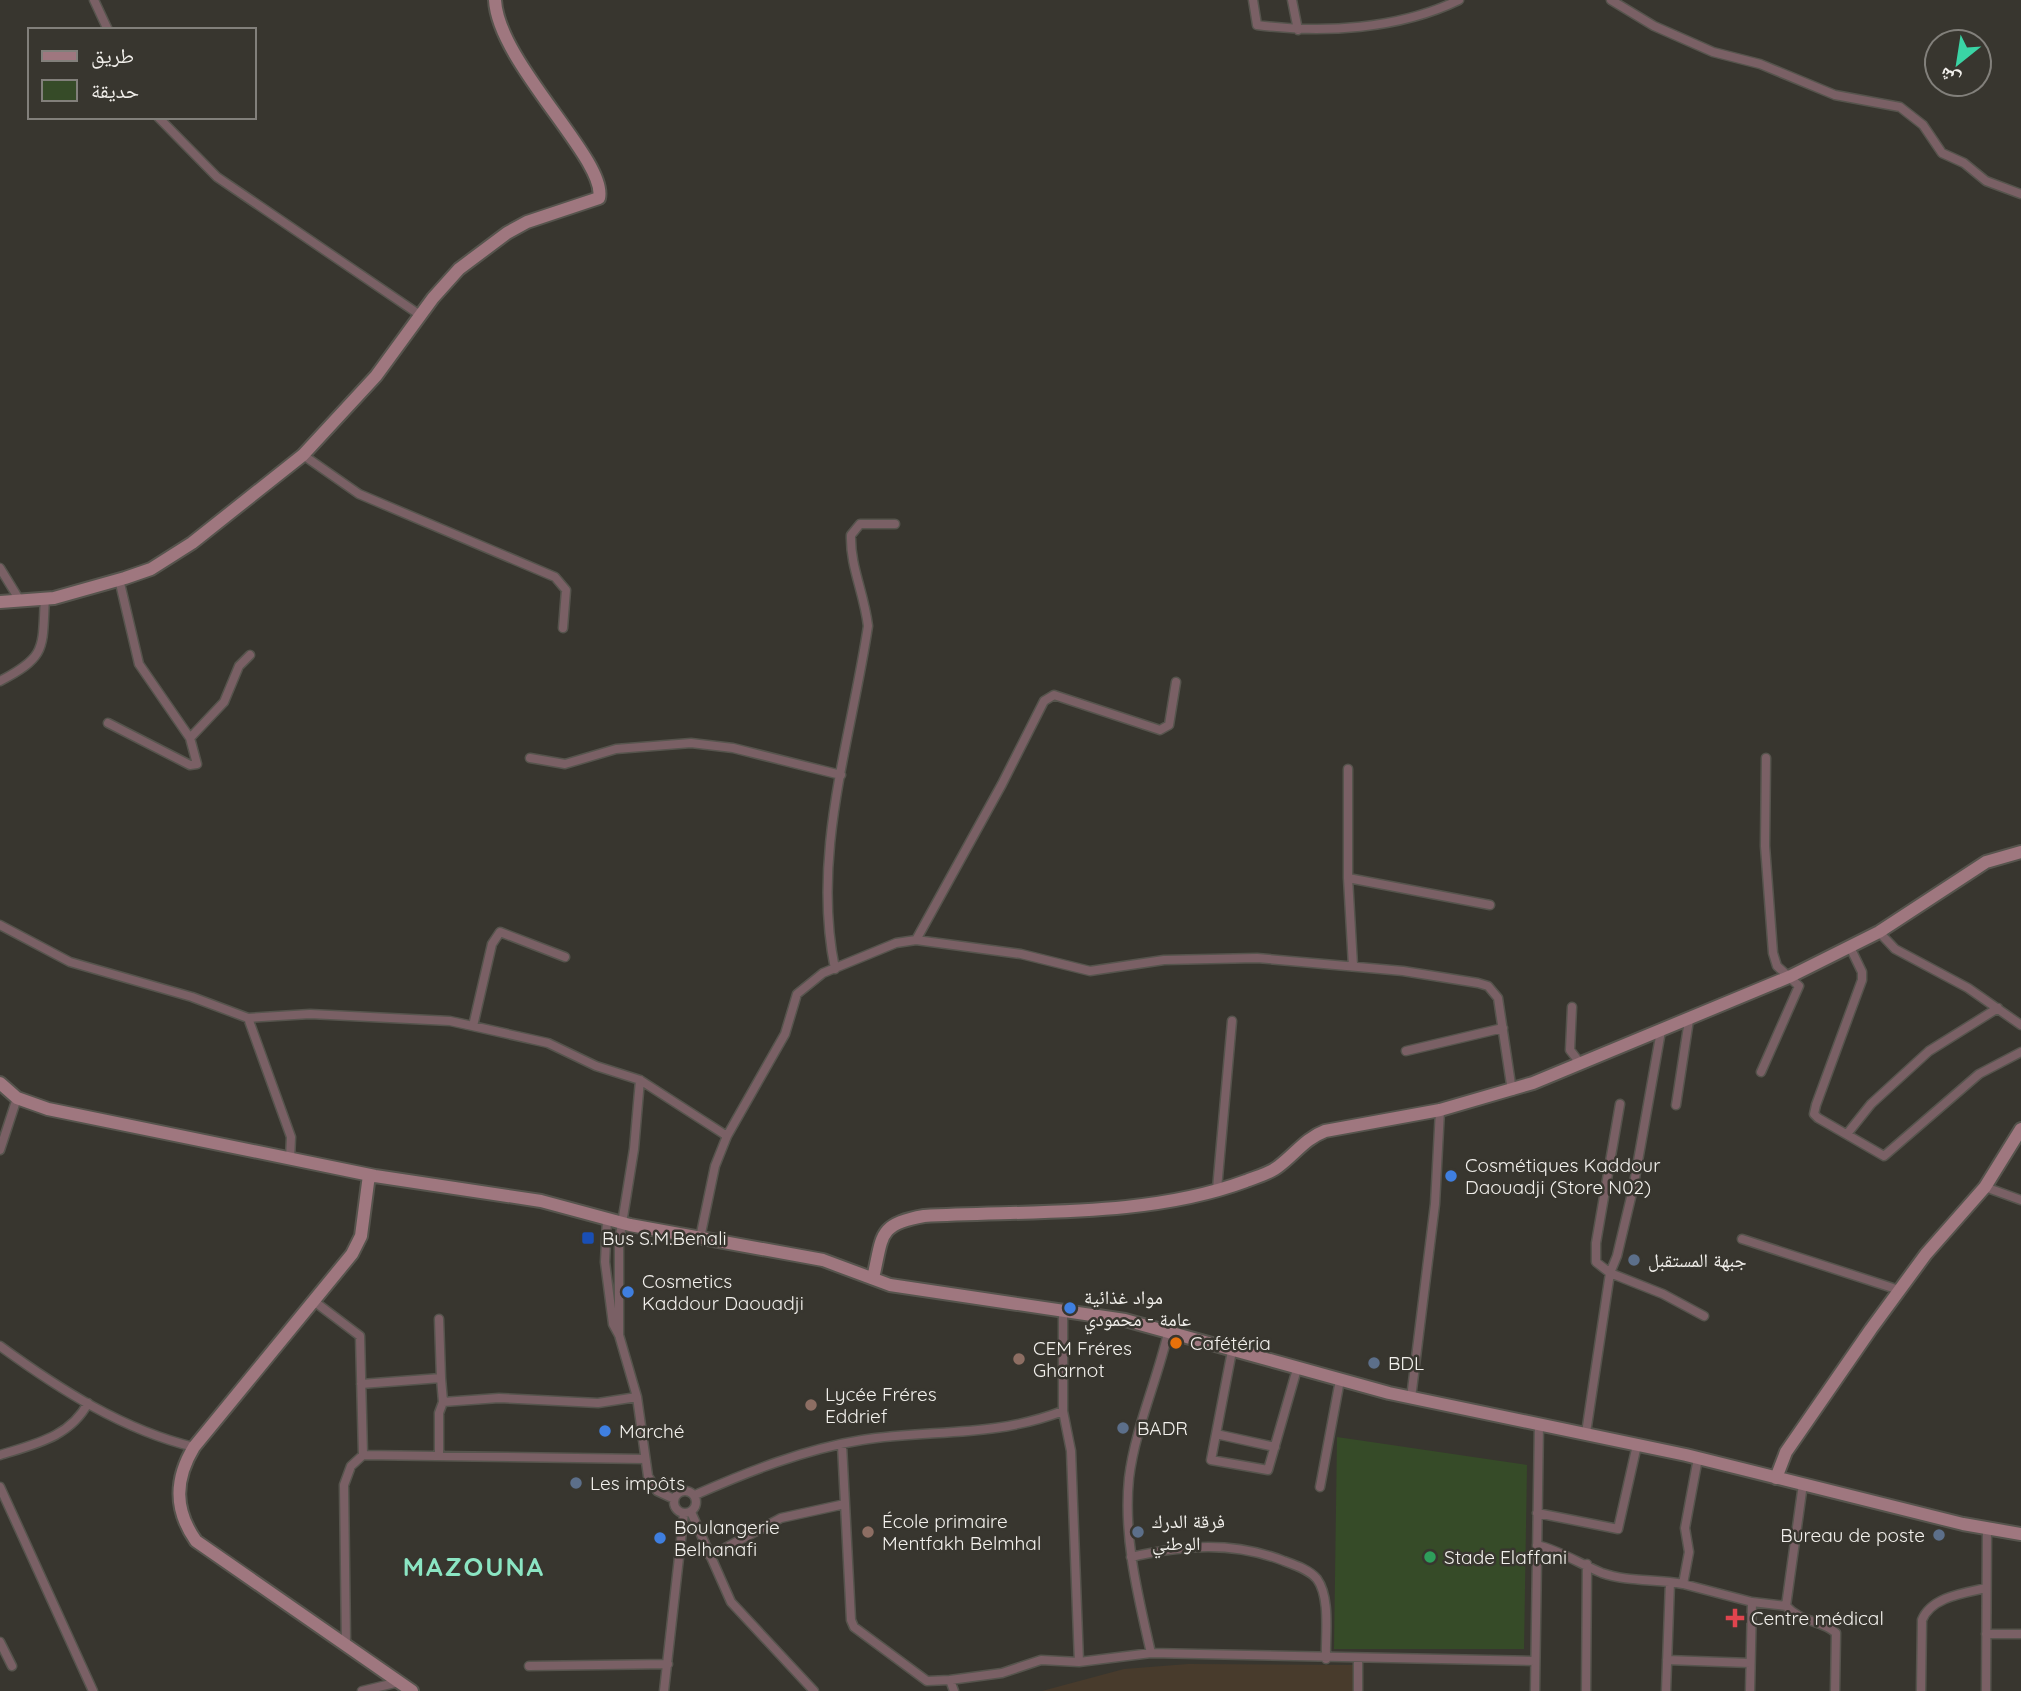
<svg xmlns="http://www.w3.org/2000/svg" width="2021" height="1691" font-family="Quicksand,'Noto Naskh Arabic',sans-serif">
	<rect width="100%" height="100%" fill="#38362f"/>
	<path fill="#483b2c" d="M1188,1664L1354,1665V1691H1042L1124,1669Z"/>
	<path fill="#364b28" d="M1337,1437L1527,1465L1524,1649H1334Z"/>
	<g fill="none" stroke-linecap="round" stroke-linejoin="round">
		<defs>
			<path id="street" d="M94,0L108,30
				M1253,0L1257,25C1323,34 1399,29 1459,0
				M1292,0L1298,30
				M1611,0L1654,26L1713,52L1760,64L1835,95L1900,107L1923,125L1942,153L1964,163L1986,181L2021,194
				M158,117L217,177L420,315
				M303,455L359,494L555,577L566,590L563,628
				M0,568L19,599
				M0,681C48,656 42,648 45,597
				M108,723L190,765L197,764L190,738L139,664L119,579
				M190,738L224,702L239,666L250,655
				M530,758L565,764L616,749L691,743L733,748L841,775
				M1348,769V878L1353,966
				M1348,878L1490,905
				M0,925L70,962L192,997L248,1018
				M1879,932L1895,949L1968,988L2021,1025
				M916,940L1002,784L1044,701L1054,695L1160,730L1169,725L1176,682
				M1850,947L1862,972V980L1816,1105L1814,1114L1818,1118L1884,1156L1979,1074L2021,1052
				M835,969C811,854 851,740 868,626C864,592 850,567 851,535L860,524H895
				M1572,1007L1570,1050L1580,1063
				M473,1026L492,944L500,932L565,957
				M1406,1051L1503,1028
				M1761,1072L1799,986L1777,966L1773,953L1765,846L1766,758
				M1620,1104L1596,1243V1262L1610,1273L1663,1294L1704,1316
				M1676,1105L1689,1020
				M1847,1134L1871,1104L1929,1051L1998,1008
				M727,1136L785,1034L797,994L823,973L896,943L916,940L1021,954L1090,971L1164,960L1257,958L1403,971L1478,983L1488,986L1498,998L1512,1091
				M0,1150L17,1098
				M290,1159L291,1137L248,1018L310,1014L450,1021L548,1043L596,1066L640,1080L727,1136L715,1166L700,1238
				M1985,1187L2021,1200
				M1217,1189L1232,1021
				M607,1219L605,1262L613,1324L619,1335L637,1397L648,1476L657,1491L674,1499
				M1742,1239L1899,1290
				M315,1302L360,1336L363,1455
				M1063,1312V1411L1071,1451L1079,1662L1151,1653L1535,1661
				M439,1319L441,1378
				M619,1335V1242L634,1149L640,1080
				M0,1346C59,1389 123,1430 194,1447
				M1232,1351L1211,1460L1268,1470L1297,1369
				M361,1384L441,1378L443,1402
				M1411,1398L1435,1204L1440,1110
				M1586,1433L1610,1273L1617,1256L1633,1189L1661,1031
				M1216,1434L1275,1447
				M842,1445L851,1620L854,1627L927,1681L950,1680L954,1691
				M0,1455C35,1444 70,1437 88,1403
				M439,1456V1413L443,1402L499,1398L598,1403L637,1397
				M1698,1458L1685,1528L1689,1552L1683,1584L1752,1602
				M1803,1484L1786,1606C1801,1623 1823,1620 1836,1633L1835,1691
				M0,1487L93,1691
				M1320,1487L1340,1380
				M674 1502a11 11 0 1 1 22 0a11 11 0 1 1-22 0Z
				M695,1495C747,1472 805,1449 862,1440C933,1429 992,1438 1063,1411
				M691,1512L731,1602L814,1691
				M1537,1513L1618,1529L1637,1445
				M1537,1545C1561,1551 1580,1564 1602,1573C1627,1582 1657,1579 1683,1584
				M710,1556L781,1518L845,1504
				M1131,1557C1184,1545 1233,1541 1284,1561C1295,1565 1310,1570 1317,1579C1331,1598 1325,1637 1326,1659
				M1986,1634H2021
				M0,1642L12,1666
				M346,1643L344,1485L351,1466L363,1455L645,1459
				M1151,1653C1138,1596 1123,1537 1129,1478C1135,1429 1157,1381 1168,1333
				M1667,1660L1750,1663
				M529,1666L668,1664
				M950,1680L1002,1673L1041,1660L1079,1662
				M362,1691L399,1682
				M664,1691L684,1513
				M1358,1691V1660
				M1535,1691L1539,1423
				M1586,1691L1587,1564
				M1666,1691L1670,1582
				M1750,1691L1752,1602L1786,1606
				M1921,1691L1922,1620C1931,1597 1964,1593 1986,1588
				M1986,1691L1987,1528"/>
			<path id="secondary" d="M0,602L54,598L125,578L151,569L192,543L303,455L376,376L433,298L459,269L507,233L527,222L599,198C608,161 498,63 495,0
				M0,1083L17,1098L48,1109L375,1176L541,1201L630,1225L823,1260L890,1285L1125,1320L1389,1393L1686,1455L1963,1524L2021,1534
				M369,1175L361,1236L352,1254L194,1447C174,1480 174,1510 196,1541L412,1691
				M873,1278C883,1236 877,1224 924,1216C1029,1210 1146,1218 1246,1181C1256,1177 1271,1173 1279,1166C1295,1154 1306,1138 1325,1131L1440,1110L1533,1083L1791,976L1879,932L1986,862L2021,852
				M1776,1478L1786,1452L1871,1329L1926,1254L1985,1187L2021,1129"/>
		</defs>
		<use href="#street" stroke="#56544d" stroke-width="11"/>
		<use href="#secondary" stroke="#56544d" stroke-width="16"/>
		<use href="#street" stroke="#7a6065" stroke-width="8"/>
		<use href="#secondary" stroke="#9f777f" stroke-width="12"/>
	</g>
	<g fill="#3f7fe0" stroke="#38362f" stroke-width="2.5">
		<circle cx="1451" cy="1176" r="7"/>
		<circle cx="628" cy="1292" r="7"/>
		<circle cx="1070" cy="1308" r="7"/>
		<circle cx="605" cy="1431" r="7"/>
		<circle cx="660" cy="1538" r="7"/>
	</g>
	<rect fill="#1a4fb4" stroke="#38362f" stroke-width="2.5" x="581" y="1231" width="14" height="14" rx="3.5"/>
	<g fill="#5c6f8a" stroke="#38362f" stroke-width="2.5">
		<circle cx="1634" cy="1260" r="7"/>
		<circle cx="1374" cy="1363" r="7"/>
		<circle cx="1123" cy="1428" r="7"/>
		<circle cx="576" cy="1483" r="7"/>
		<circle cx="1138" cy="1532" r="7"/>
		<circle cx="1939" cy="1535" r="7"/>
	</g>
	<circle fill="#e8710a" stroke="#38362f" stroke-width="2.5" cx="1176" cy="1343" r="7"/>
	<g fill="#8d6e63" stroke="#38362f" stroke-width="2.5">
		<circle cx="1019" cy="1359" r="7"/>
		<circle cx="811" cy="1405" r="7"/>
		<circle cx="868" cy="1532" r="7"/>
	</g>
	<circle fill="#2e9e5b" stroke="#38362f" stroke-width="2.5" cx="1430" cy="1557" r="7"/>
	<path fill="#e0444e" stroke="#38362f" stroke-width="2.5" d="M1731.5 1607.5h7v7h7v7h-7v7h-7v-7h-7v-7h7z"/>
	<g text-anchor="middle" dominant-baseline="central" stroke-width="5" stroke-linejoin="round" paint-order="stroke">
		<g font-size="19" fill="#f2f0ec" stroke="#38362f" text-anchor="start">
			<text x="1465" y="1165">Cosmétiques Kaddour<tspan x="1465" dy="22">Daouadji (Store N02)</tspan></text>
			<text x="602" y="1238">Bus S.M.Benali</text>
			<text x="1648" y="1260">جبهة المستقبل</text>
			<text x="642" y="1281">Cosmetics<tspan x="642" dy="22">Kaddour Daouadji</tspan></text>
			<text x="1084" y="1297">مواد غذائية<tspan x="1084" dy="22">عامة - محمودي</tspan></text>
			<text x="1190" y="1343">Cafétéria</text>
			<text x="1033" y="1348">CEM Fréres<tspan x="1033" dy="22">Gharnot</tspan></text>
			<text x="1388" y="1363">BDL</text>
			<text x="825" y="1394">Lycée Fréres<tspan x="825" dy="22">Eddrief</tspan></text>
			<text x="1137" y="1428">BADR</text>
			<text x="619" y="1431">Marché</text>
			<text x="590" y="1483">Les impôts</text>
			<text x="882" y="1521">École primaire<tspan x="882" dy="22">Mentfakh Belmhal</tspan></text>
			<text x="1152" y="1521">فرقة الدرك<tspan x="1152" dy="22">الوطني</tspan></text>
			<text x="674" y="1527">Boulangerie<tspan x="674" dy="22">Belhanafi</tspan></text>
			<text x="1925" y="1535" text-anchor="end">Bureau de poste</text>
			<text x="1444" y="1557">Stade Elaffani</text>
			<text x="1751" y="1618">Centre médical</text>
		</g>
		<g font-size="26" font-weight="bold" letter-spacing="2" fill="#8be5c3" stroke="#38362f">
			<text x="474" y="1566">MAZOUNA</text>
		</g>
	</g>
	<rect x="28" y="28" width="228" height="91" fill="#38362f" stroke="#82807b" stroke-width="2"/>
	<rect x="42" y="51" width="35" height="10" fill="#9f777f" stroke="#82807b" stroke-width="2"/>
	<text x="91" y="63" font-size="21" fill="#f2f0ec">طريق</text>
	<rect x="42" y="80" width="35" height="21" fill="#364b28" stroke="#82807b" stroke-width="2"/>
	<text x="91" y="98" font-size="21" fill="#f2f0ec">حديقة</text>
	<g transform="translate(1958 63) rotate(210)"><circle r="33" fill="#38362f" stroke="#82807b" stroke-width="2"/>
	<path d="M0-5L12 26L0 18L-12 26Z" fill="#3ad4a5"/>
	<text y="-10" font-size="19" font-weight="bold" text-anchor="middle" fill="#f2f0ec">ش</text>
	</g>
</svg>
